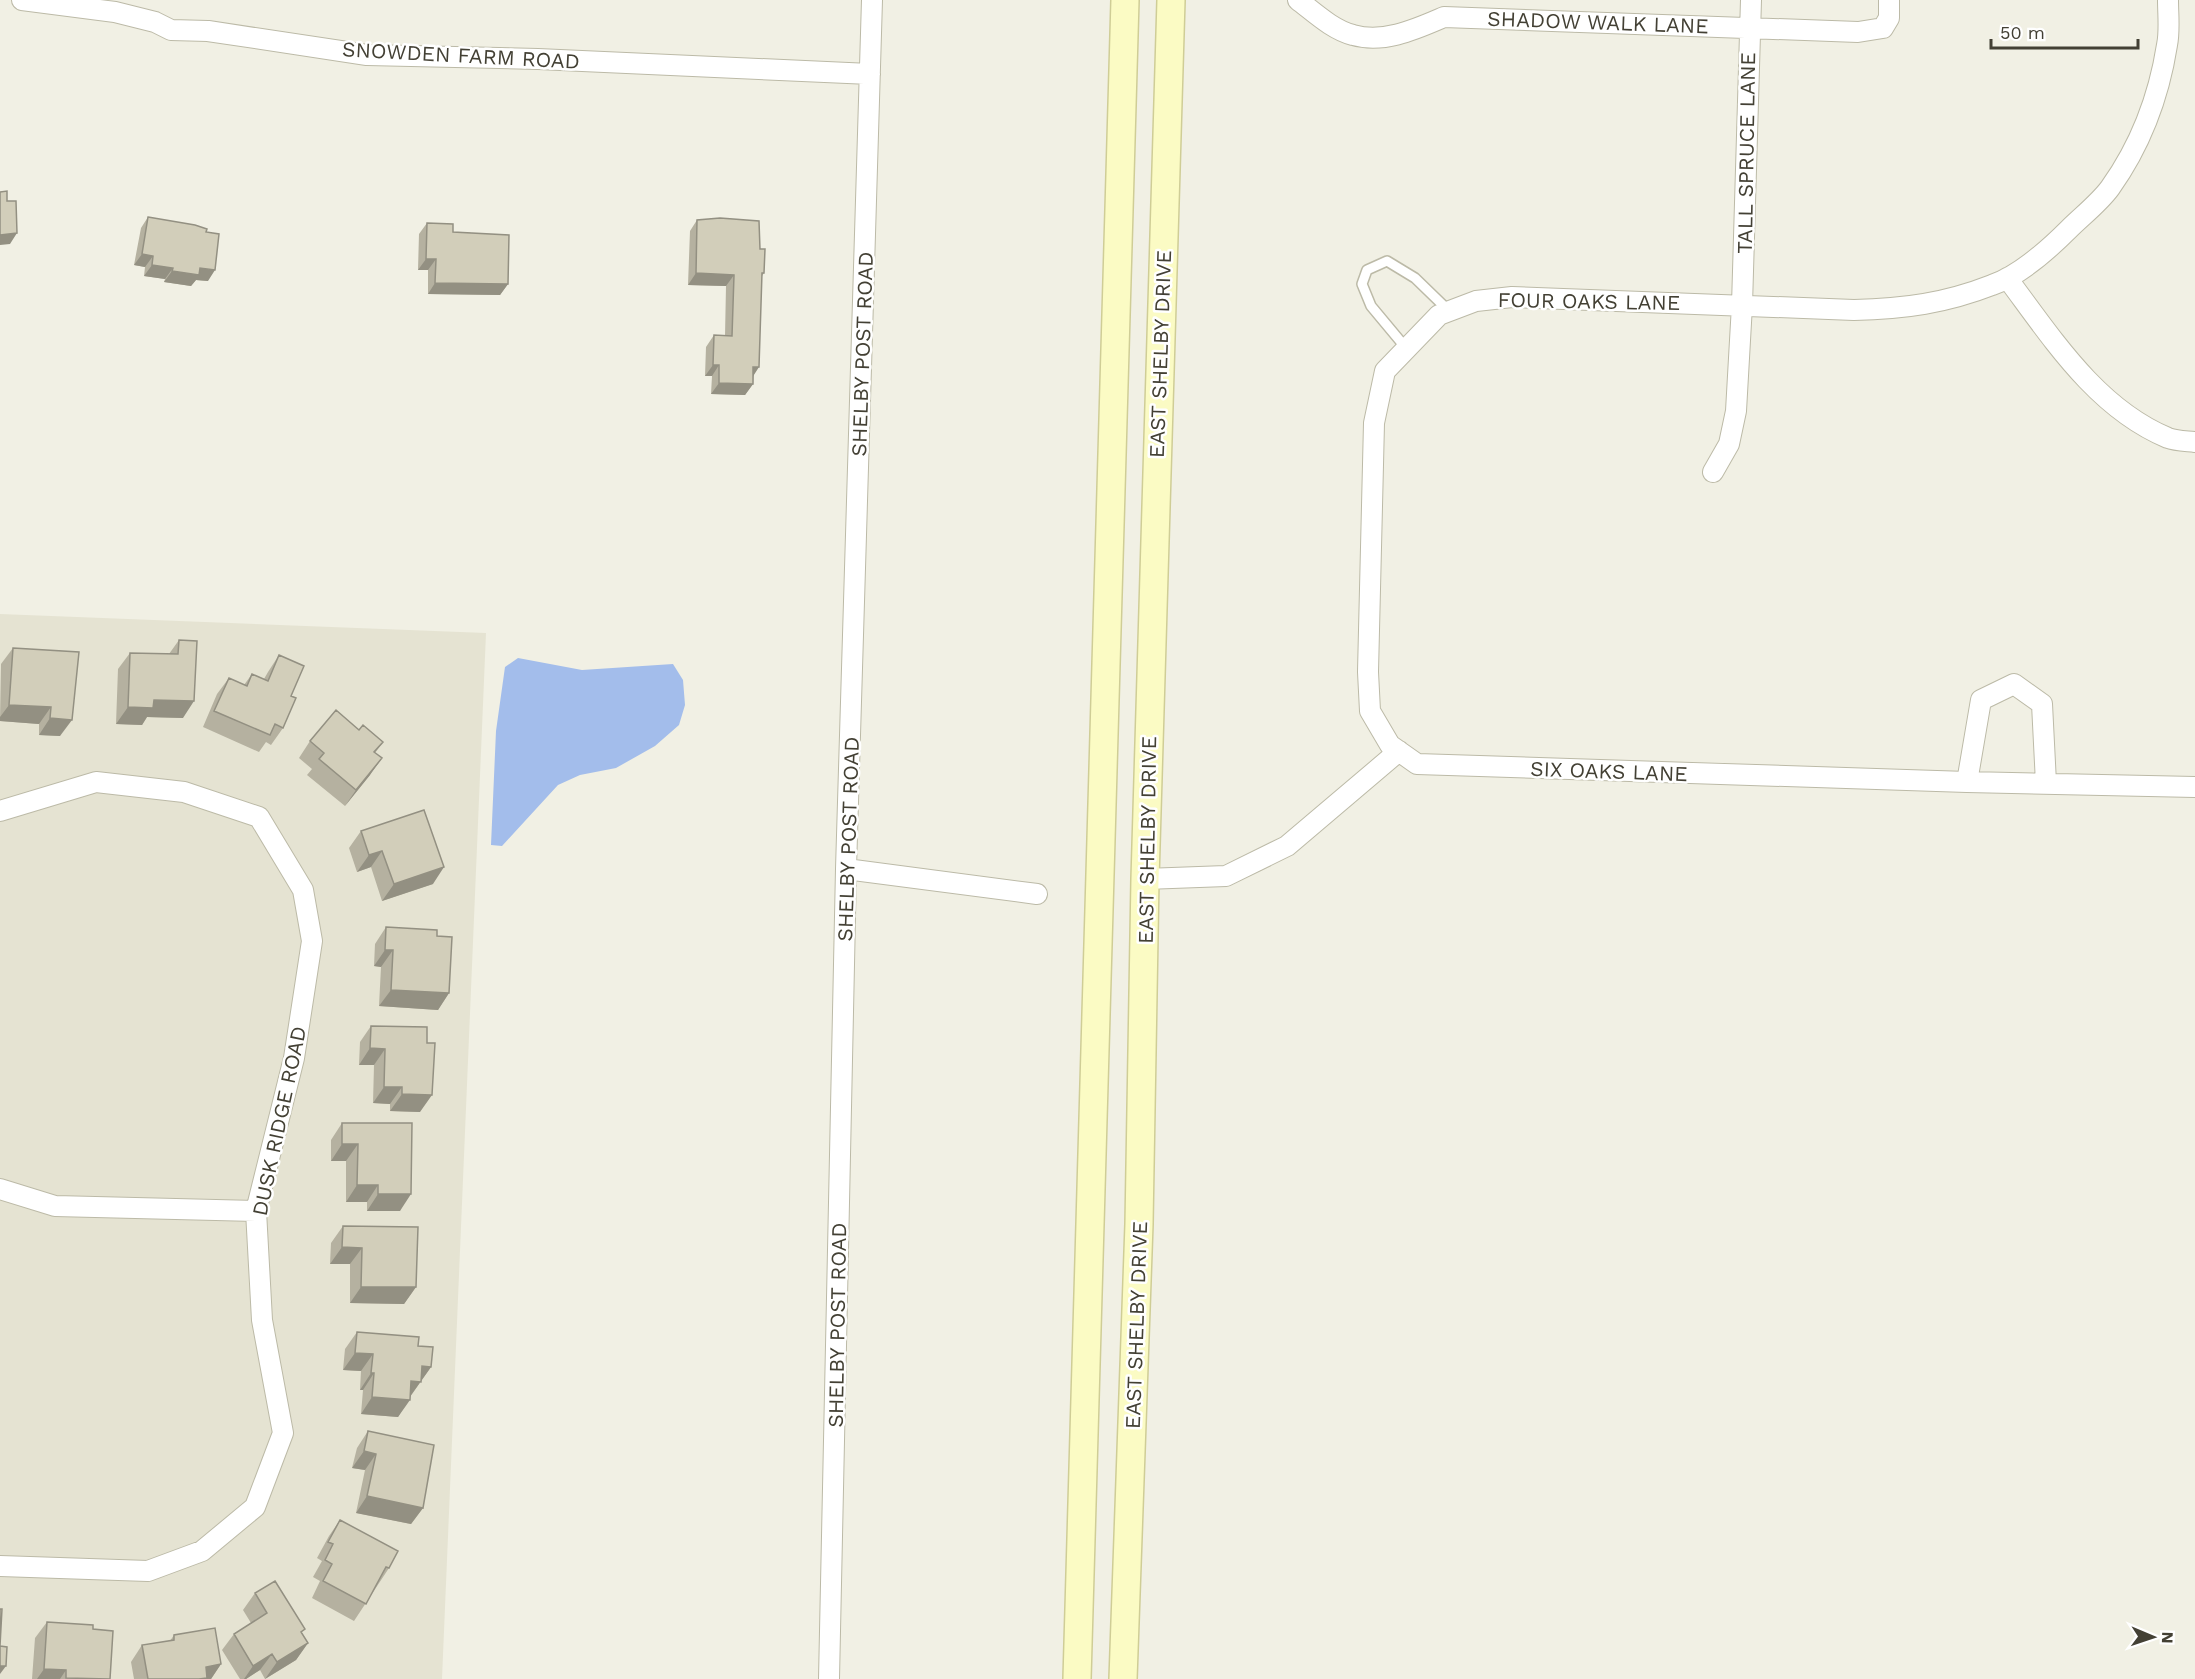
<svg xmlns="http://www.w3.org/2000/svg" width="2195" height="1679" font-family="'Work Sans',sans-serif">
	<rect width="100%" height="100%" fill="#f1f0e4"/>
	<path fill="#e5e3d2" d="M0,614L486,633L442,1679H0Z"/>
	<path fill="#a3bdeb" d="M518,658L582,670L673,664L683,680L685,705L679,725L655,746L616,768L580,775L558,785L502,846L491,845L496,731L505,667Z"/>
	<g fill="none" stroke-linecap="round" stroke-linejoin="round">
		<defs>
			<path id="lane" d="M1406,348L1371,306L1362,284L1367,270L1387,261L1415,278L1448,310"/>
			<path id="street" d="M22,0L115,12L155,22L171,30L208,31L367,55L538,59L870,74
				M1298,0C1315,13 1333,30 1353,35C1384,44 1416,29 1444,17L1858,32L1883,28L1889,18V0
				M2168,0C2168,15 2170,31 2167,45C2159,96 2140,146 2110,188C2099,203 2082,216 2069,229C2049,249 2018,276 1992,285C1946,303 1904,309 1854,310L1512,297L1476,301L1439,315L1385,371L1374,423L1368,672L1370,711L1390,745L1417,764L1967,782L2195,787
				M2007,278C2052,338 2096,408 2168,438C2176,441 2186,441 2195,442
				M1713,472L1729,444L1736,411L1742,305L1751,0
				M1967,782L1981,700L2014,684L2042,704L2046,783
				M0,811L96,782L184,792L259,817L303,890L312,941L294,1058L256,1211L262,1320L283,1433L255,1507L202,1551L148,1571L0,1566
				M846,869L1037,894
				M1145,879L1226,876L1287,846L1399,751
				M0,1189L55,1206L256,1211
				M829,1679L846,869L872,0"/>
			<path id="secondary" d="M1077,1679L1125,0
				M1123,1679L1139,1224L1145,879L1171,0"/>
		</defs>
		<use href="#lane" stroke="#bcbaa7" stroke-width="12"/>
		<use href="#street" stroke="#bcbaa7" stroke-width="22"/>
		<use href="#secondary" stroke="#cfcd96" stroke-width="30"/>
		<use href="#lane" stroke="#fff" stroke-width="9"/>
		<use href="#street" stroke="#fff" stroke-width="20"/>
		<use href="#secondary" stroke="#fbfbc4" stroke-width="27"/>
	</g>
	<path fill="#b5b1a0" d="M148,217L206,232L208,281L196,280L191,286L164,282L165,279L144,276L145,267L134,265L141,228Z
		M697,220L760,249L764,273L762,276L753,384L745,395L711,394L712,376H705L706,347L714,335L725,336L726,286L688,285L690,231Z
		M427,223L453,232L508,284L500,295L428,294V270H418L419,234Z
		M179,640L183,718L147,717L142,725L116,724L118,669L130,653L169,654Z
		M13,648L79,652L60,736L39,735V724L0,721L1,664Z
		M279,655L291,696L283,728L271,745L266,742L259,752L203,727L217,694L229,678L244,685L252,674L264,679L268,672Z
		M359,730L383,742L375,753L370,775L345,806L307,775L312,769L299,758L310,741Z
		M361,831L433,884L382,901L371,867L357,872L349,848Z
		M386,927L437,936L449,993L438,1010L379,1006L381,967L374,966L375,944Z
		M371,1026L427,1027L420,1112L390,1111V1104L373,1103L374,1065H359L360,1042Z
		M342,1123H412L400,1211H367V1202H346V1161H331V1140Z
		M343,1226L416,1287L404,1304L350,1303V1264H330L331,1243Z
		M357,1332L418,1346L431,1367L410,1397L398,1417L361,1414L363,1390H360L361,1371L343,1370L345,1349Z
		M368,1431L423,1508L411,1524L356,1513L365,1470L352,1468L357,1448Z
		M340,1520L389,1568L354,1621L312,1598L320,1581L313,1577L322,1561L317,1558L329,1536Z
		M255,1593L302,1633L308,1643L296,1660L265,1679L260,1670L246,1679H240L222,1650L234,1634L251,1623L243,1610Z
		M47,1622L93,1629L110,1679H32L35,1638Z
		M174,1635L221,1664L211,1679H134L131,1662L142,1645L170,1641Z"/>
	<path fill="#939082" d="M17,233L10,244L0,245V235Z
		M142,254L153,256L145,267L134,265Z
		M426,259H436L428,270H418Z
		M152,265L173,268L165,279L144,276Z
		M200,268L215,270L208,281L196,280L191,286L164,282L172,271Z
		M696,273L734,275L726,286L688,285Z
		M435,283L508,284L500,295L428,294Z
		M713,365H719L712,376H705Z
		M753,367H759L752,378Z
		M719,383L753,384L745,395L711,394Z
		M154,700L194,701L183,718L147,717L142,725L116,724L128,707Z
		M9,705L51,707L39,724L0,721V717Z
		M50,718L72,720L60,736L39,735Z
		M382,758L370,775L345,806L356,790Z
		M382,851L371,867L357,872L369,855Z
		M444,867L433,884L382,901L394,884Z
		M385,950H393L381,967L374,966Z
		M391,990L449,993L438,1010L379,1006Z
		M370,1048L385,1049L374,1065H359Z
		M384,1087H402L390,1104L373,1103Z
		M402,1094L432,1095L420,1112L390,1111Z
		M342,1144H358L346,1161H331Z
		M357,1185H378L367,1202H346Z
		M378,1194H411L400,1211H367Z
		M342,1247L362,1248L350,1264H330Z
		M361,1287H416L404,1304L350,1303Z
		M355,1353L373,1354L361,1371L343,1370Z
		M422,1366L431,1367L409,1398L400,1397Z
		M371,1373H374L363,1390H360Z
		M372,1397L410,1400L398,1417L361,1414Z
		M364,1451L376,1454L365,1470L352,1468Z
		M367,1496L423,1508L411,1524L356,1513Z
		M308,1643L296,1660L265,1679L277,1662Z
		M272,1654L260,1670L246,1679H244L253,1666Z
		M221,1664L211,1679H197L206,1667Z
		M0,1666H6L0,1674Z
		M44,1669L66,1670L60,1679H37Z"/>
	<path fill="#d2ceba" stroke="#939082" stroke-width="1.5" d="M7,191V201H16L17,233L0,235V192Z
		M148,217L195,225L207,229L206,232L219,234L215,270L200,268L199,275L172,271L173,268L152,265L153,256L142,254Z
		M720,218L759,221L760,249H765L764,273H762L759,367H753V384L719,383V365H713L714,335L732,336L734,275L696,273L697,220Z
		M427,223L453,224V232L509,235L508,284L435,283L436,259H426Z
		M179,640L197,641L194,701L154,700L153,708L128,707L130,653L178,654Z
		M13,648L79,652L72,720L50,718L51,707L9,705Z
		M279,655L304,666L291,696L296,698L283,728L275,724L270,735L214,711L229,678L247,686L252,674L268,681Z
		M336,710L359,730L363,725L383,742L374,752L382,758L356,790L319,759L324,753L310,741Z
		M424,810L444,867L394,884L382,851L369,855L361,831Z
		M386,927L437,930V936L452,937L449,993L391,990L393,950H385Z
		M371,1026L427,1027V1043H435L432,1095L402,1094V1087H384L385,1049L370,1048Z
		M342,1123H412L411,1194H378V1185H357L358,1144H342Z
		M343,1226L418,1227L416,1287H361L362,1248L342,1247Z
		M357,1332L419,1337L418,1346L433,1347L431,1367L422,1366L421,1382L411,1381L410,1400L372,1397L374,1373H371L373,1354L355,1353Z
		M368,1431L434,1445L423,1508L367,1496L376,1454L364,1451Z
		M340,1520L398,1551L389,1568L386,1567L366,1604L323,1581L332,1564L325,1560L333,1544L328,1542Z
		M275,1581L305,1629L301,1632L308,1643L277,1662L272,1654L253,1666L234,1634L267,1613L255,1593Z
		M0,1609H2L0,1646L7,1647L6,1666H0Z
		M47,1622L93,1625V1629L113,1631L110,1679L66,1678V1670L44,1669Z
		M215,1628L221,1664L206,1667L207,1678L199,1679H148L142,1645L174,1640V1635Z"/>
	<g text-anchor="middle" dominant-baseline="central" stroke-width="5" stroke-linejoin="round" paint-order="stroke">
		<g font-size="21" fill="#434034" stroke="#fff">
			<text transform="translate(1598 22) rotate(2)">SHADOW WALK LANE</text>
			<text transform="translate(461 55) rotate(3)">SNOWDEN FARM ROAD</text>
			<text transform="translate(1746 153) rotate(-89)">TALL SPRUCE LANE</text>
			<text transform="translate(1589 301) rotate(1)">FOUR OAKS LANE</text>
			<text transform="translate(862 354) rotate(-88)">SHELBY POST ROAD</text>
			<text transform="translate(1160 354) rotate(-88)">EAST SHELBY DRIVE</text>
			<text transform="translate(1609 771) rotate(2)">SIX OAKS LANE</text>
			<text transform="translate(848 839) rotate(-88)">SHELBY POST ROAD</text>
			<text transform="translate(1147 840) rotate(-89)">EAST SHELBY DRIVE</text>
			<text transform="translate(279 1121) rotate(-78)">DUSK RIDGE ROAD</text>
			<text transform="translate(837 1325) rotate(-89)">SHELBY POST ROAD</text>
			<text transform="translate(1136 1325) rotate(-88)">EAST SHELBY DRIVE</text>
		</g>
	</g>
	<g transform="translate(2153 1637) rotate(92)" stroke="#ffffff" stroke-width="4.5" paint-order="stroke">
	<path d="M0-4.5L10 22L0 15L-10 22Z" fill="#434034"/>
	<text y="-9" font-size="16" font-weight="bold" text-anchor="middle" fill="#434034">N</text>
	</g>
	<path d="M1991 39v9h147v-9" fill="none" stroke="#434034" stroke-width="3"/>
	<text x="2000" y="39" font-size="18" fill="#434034" stroke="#ffffff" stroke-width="4.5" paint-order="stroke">50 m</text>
</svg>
